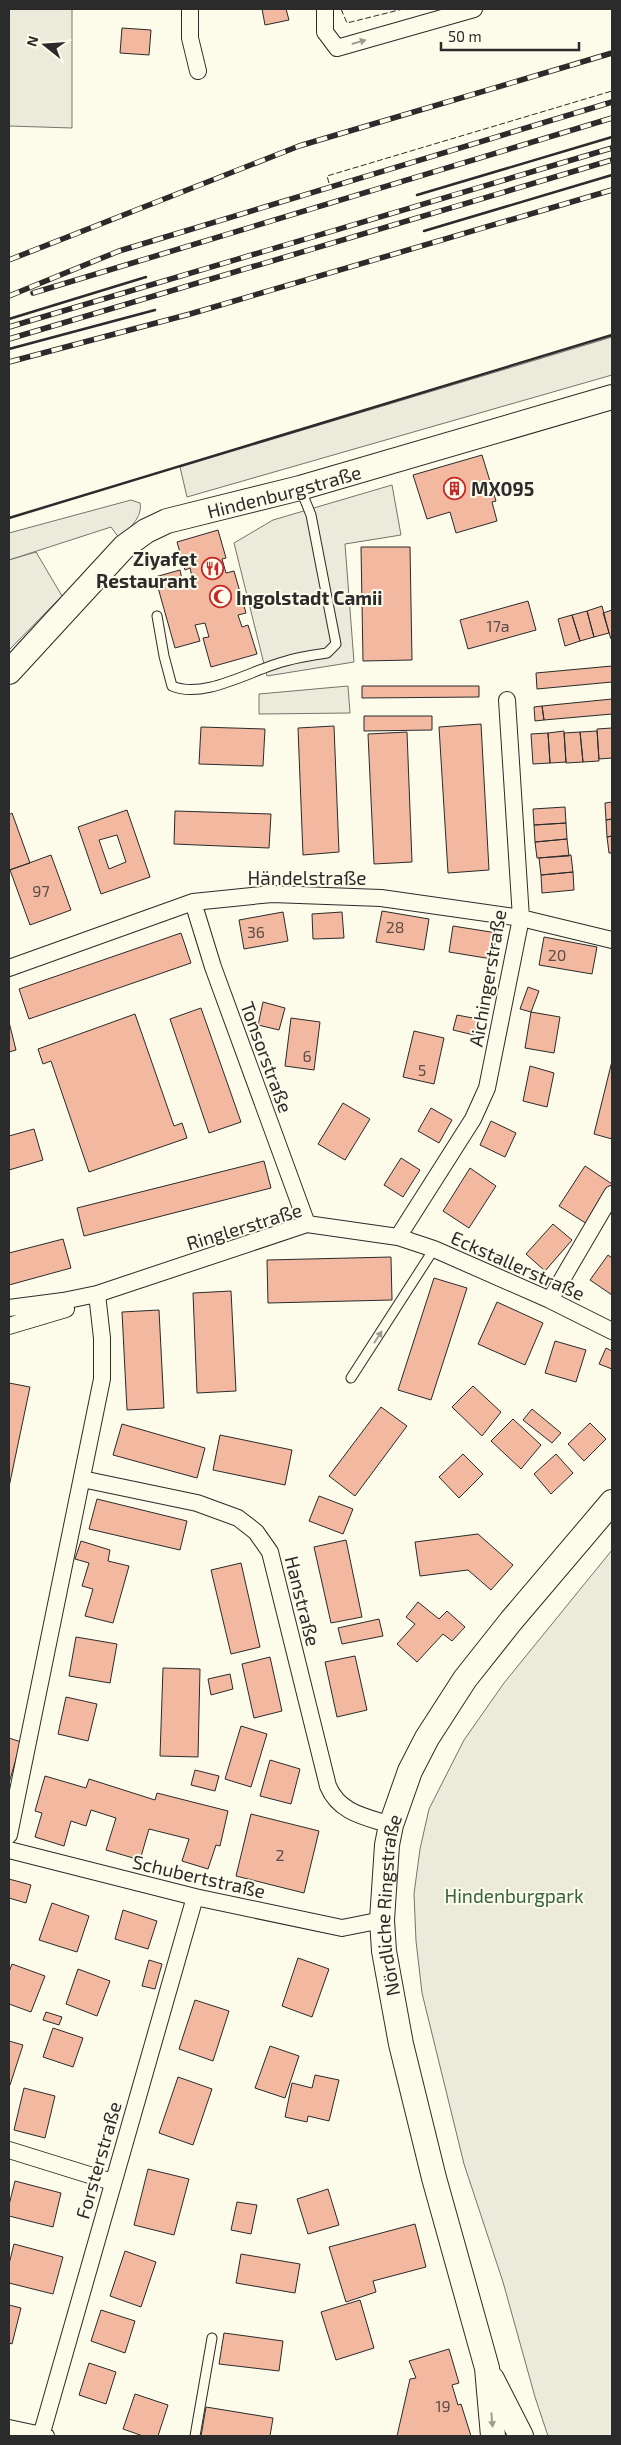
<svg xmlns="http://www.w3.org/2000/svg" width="621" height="2445" font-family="'Exo 2',sans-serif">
	<rect width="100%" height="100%" fill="#fdfbea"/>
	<path fill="#ecebdb" stroke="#74746e" d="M9,9H72V128L9,126Z
		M131,500L140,503C143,517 129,529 119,538L111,527L9,560V533Z
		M348,686L350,713L259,714V694Z
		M612,1550V2436H548L535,2397L503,2282L464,2164L422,1993L416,1941L414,1894L420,1849L429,1809L464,1740L504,1683Z"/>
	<path fill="#eceadb" stroke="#74746e" d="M612,337V375L187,497L180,467Z
		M392,485L401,535L345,544L354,662L267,676L234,543L273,520Z
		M36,552L62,596L9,650V560Z"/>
	<path fill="#f2b8a0" stroke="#2b2b2b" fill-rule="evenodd" d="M262,9H286L289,20L265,25Z
		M122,28L151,30L149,55L120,53Z
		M482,455L496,501L492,502L497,521L456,533L450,512L427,519L413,475Z
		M218,530L226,558L222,559L226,573L234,571L246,613L238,615L242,627L248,625L257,654L211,667L203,638L209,637L205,623L195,625L200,641L175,648L155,577L180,570L183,584L193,581L190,568L185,570L177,542Z
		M361,547H410L412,660L363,661Z
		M528,601L536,630L468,649L460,620Z
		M602,606L609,633L594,637L587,611Z
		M612,610V639H611L603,613Z
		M587,611L594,637L580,641L572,615Z
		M572,615L580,641L565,646L558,619Z
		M612,666V682L537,689L536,673Z
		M362,686H479V697L362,698Z
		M612,699V714L544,720L542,706Z
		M542,706L544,720L535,721L534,707Z
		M364,716H432V730L364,731Z
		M481,724L489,870L448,873L439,727Z
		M334,726L339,852L303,855L298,728Z
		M201,727L265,729L263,766L199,764Z
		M612,728V758L599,759L597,729Z
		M564,731L566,762L550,763L548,733Z
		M597,731L599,761L583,762L580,732Z
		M407,732L412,862L374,864L368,734Z
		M580,732L583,762L566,763L564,733Z
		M548,733L550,763L533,764L531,734Z
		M612,802V819L606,820L605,803Z
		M565,807L566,823L534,825L533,809Z
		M127,810L150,877L101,894L78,827ZM117,835L126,862L109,869L99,840Z
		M175,811L271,814L269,848L174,844Z
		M12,813L30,863L9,870V815Z
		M612,819V836L607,837L606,820Z
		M566,823L567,839L535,842L534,825Z
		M612,836V853H609L607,837Z
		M567,839L569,856L537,858L535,842Z
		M51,855L71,910L30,925L10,870Z
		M571,855L573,872L541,875L539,858Z
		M573,872L574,890L542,893L541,875Z
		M382,911L429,919L424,950L376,942Z
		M283,912L288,941L244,949L239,920Z
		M342,912L344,938L313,939L312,914Z
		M453,926L497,933L492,959L449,952Z
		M181,933L191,963L29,1019L19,989Z
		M544,937L597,947L592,974L539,965Z
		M528,987L539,991L531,1012L520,1009Z
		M263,1002L285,1008L279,1030L258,1025Z
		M201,1008L241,1122L209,1133L170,1019Z
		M531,1012L560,1017L554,1053L525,1048Z
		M135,1014L174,1126L182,1123L187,1138L89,1172L51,1061L43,1064L38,1049Z
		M457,1015L478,1019L474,1035L453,1030Z
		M291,1018L320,1022L314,1070L285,1066Z
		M9,1022L16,1050L9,1052Z
		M414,1031L444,1038L434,1084L403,1077Z
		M612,1061V1139L594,1134Z
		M530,1066L554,1073L547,1107L523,1101Z
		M343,1103L370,1119L345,1160L318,1144Z
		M431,1108L452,1120L439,1143L418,1131Z
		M491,1121L516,1133L505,1157L480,1145Z
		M34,1129L43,1160L9,1170V1136Z
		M401,1158L420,1170L403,1197L384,1185Z
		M264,1161L271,1188L84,1236L77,1208Z
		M585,1166L612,1184L587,1224L559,1206Z
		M470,1168L496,1186L469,1228L443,1211Z
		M553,1224L572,1240L545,1271L526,1254Z
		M63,1239L71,1268L9,1285V1253Z
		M608,1255L612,1258V1295L590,1280Z
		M391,1257L392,1300L268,1303L267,1260Z
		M434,1278L467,1288L431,1400L398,1390Z
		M231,1291L236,1391L197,1393L193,1293Z
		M497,1302L543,1323L525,1365L478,1344Z
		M159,1310L164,1408L127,1410L122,1312Z
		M555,1341L586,1350L576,1382L545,1373Z
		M606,1348L612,1351V1369L599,1364Z
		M9,1383L30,1387L9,1487Z
		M473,1386L501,1412L482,1436L452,1407Z
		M381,1407L407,1426L355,1496L329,1476Z
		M532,1409L561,1433L552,1443L523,1420Z
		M513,1419L541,1445L521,1469L491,1441Z
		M590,1423L606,1439L584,1461L568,1444Z
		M122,1424L205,1448L197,1478L113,1455Z
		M220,1435L292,1450L285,1485L213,1470Z
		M463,1454L483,1474L459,1498L439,1477Z
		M556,1454L573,1473L551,1494L534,1474Z
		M319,1496L353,1509L343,1534L309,1521Z
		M97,1499L187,1521L180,1550L89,1529Z
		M478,1534L513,1565L491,1590L468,1570L420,1576L415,1542Z
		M346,1540L362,1617L331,1623L314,1547Z
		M81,1541L110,1550L108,1561L129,1566L113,1623L85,1616L93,1589L82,1586L89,1563L75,1559Z
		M241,1563L260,1647L231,1654L211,1570Z
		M418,1602L439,1619L447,1611L465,1627L452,1641L443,1634L417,1662L397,1644L415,1624L406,1617Z
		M379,1619L383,1636L342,1644L338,1628Z
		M76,1637L117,1644L110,1683L69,1676Z
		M355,1656L367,1710L337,1717L325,1662Z
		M270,1657L282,1711L254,1718L242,1664Z
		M163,1668L200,1669L198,1757L160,1756Z
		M230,1674L233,1689L211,1695L208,1679Z
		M66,1697L97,1704L88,1741L58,1734Z
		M241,1726L267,1734L251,1787L225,1779Z
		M9,1738L21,1742L9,1783Z
		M270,1760L300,1769L291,1804L260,1796Z
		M195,1770L219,1776L215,1791L191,1785Z
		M45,1776L86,1788L89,1779L155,1800L157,1793L228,1811L220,1846L216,1845L208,1869L182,1861L189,1839L149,1829L140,1860L106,1850L116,1818L91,1810L86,1826L71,1821L64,1846L35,1837L42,1813L35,1811Z
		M251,1814L319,1831L304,1893L236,1876Z
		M9,1879L31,1885L26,1903L9,1898Z
		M52,1903L89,1916L77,1952L39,1940Z
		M123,1910L157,1921L148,1949L115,1939Z
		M298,1958L329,1969L312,2017L282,2006Z
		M149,1960L162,1964L155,1989L142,1986Z
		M12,1964L45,1976L31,2012L9,2004V1972Z
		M78,1969L110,1981L97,2016L66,2004Z
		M195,2000L229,2011L213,2061L179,2049Z
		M46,2012L62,2017L59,2025L43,2020Z
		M53,2028L83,2038L73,2067L43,2057Z
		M9,2041L23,2045L10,2085H9Z
		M270,2046L299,2056L285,2098L255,2088Z
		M315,2075L339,2080L329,2121L308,2116L307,2122L285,2117L292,2083L312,2088Z
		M178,2077L212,2089L193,2145L159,2133Z
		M24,2088L55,2096L45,2138L14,2130Z
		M148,2169L189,2179L174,2235L134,2225Z
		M15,2181L61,2193L53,2227L9,2216V2205Z
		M328,2189L339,2225L308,2234L297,2199Z
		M237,2202L257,2205L251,2234L231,2230Z
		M415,2224L426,2267L373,2281L376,2292L346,2302L329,2247Z
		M14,2244L63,2257L53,2294L9,2283V2264Z
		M125,2251L156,2262L141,2307L110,2296Z
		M241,2254L300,2264L295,2293L236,2283Z
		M360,2300L374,2348L336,2360L321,2312Z
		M9,2305L21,2308L12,2344L9,2343Z
		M101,2310L135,2321L125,2353L91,2341Z
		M224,2333L283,2341L279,2371L219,2364Z
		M449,2349L459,2383L452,2385L458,2405L461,2404L471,2436H397L410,2379L416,2378L409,2361Z
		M89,2363L116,2372L106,2404L79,2395Z
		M135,2394L168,2405L158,2436H143L123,2429Z
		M206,2407L273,2418L270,2436H201Z"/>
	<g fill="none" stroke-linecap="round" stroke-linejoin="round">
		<defs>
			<path id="lane" d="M157,616L164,656L172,686C205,700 253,669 286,661C299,657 313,655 327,653L336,644L311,515L300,488
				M351,1378L434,1249
				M195,2436L212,2338"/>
			<path id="street" d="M190,9V38L198,71
				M325,9V32L337,48L474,9
				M193,902L213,967L307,1224
				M9,968L193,902L272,894L381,898L521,918L612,940
				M398,1237L473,1119L487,1088L521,918L507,700
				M550,1300L612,1194
				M9,1308L63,1301L97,1294L307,1224L398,1237L434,1249L550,1300L612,1331
				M9,1326L66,1309
				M82,1479L197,1503L238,1518L256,1532L270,1552L328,1786C339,1813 366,1817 391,1825
				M9,1835L102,1379V1338L97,1294
				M9,1850L195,1897L342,1928L382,1920
				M9,2150L112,2182
				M9,2428L46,2436
				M41,2436L195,1897"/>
			<g id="secondary">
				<path id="s1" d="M9,672L124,547L146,531L167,521L300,488L612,397"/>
				<path d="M492,2379L521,2436"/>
				<path id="s2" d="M493,2436L487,2368L434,2178L401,2044L384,1951L382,1920L387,1845L391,1825L410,1771L427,1738L465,1679L511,1621L612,1502"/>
			</g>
		</defs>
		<use href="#lane" stroke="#2b2b2b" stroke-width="11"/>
		<use href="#street" stroke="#2b2b2b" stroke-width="18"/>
		<use href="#secondary" stroke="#2b2b2b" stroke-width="26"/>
		<use href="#lane" stroke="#fdfbea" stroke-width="9"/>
		<use href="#street" stroke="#fdfbea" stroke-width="16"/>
		<use href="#secondary" stroke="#fdfbea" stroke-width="24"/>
		<defs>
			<path id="rail" d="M9,260L299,146L612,53
				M33,293L612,118
				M9,296L119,251L612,102
				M9,327L612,148
				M9,339L612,160
				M9,362L190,314L612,190"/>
		</defs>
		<use href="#rail" stroke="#2b2b2b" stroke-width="5.5"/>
		<use href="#rail" stroke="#fdfbea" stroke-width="4" stroke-dasharray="11" stroke-linecap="butt"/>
		<path stroke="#2b2b2b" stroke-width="1" stroke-dasharray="6 2.5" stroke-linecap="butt" d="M341,9L347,23L403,9
			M329,183L327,176L612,91"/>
		<path stroke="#2b2b2b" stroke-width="2.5" d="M417,195L612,137
			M424,231L612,175
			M9,319L146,277
			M9,349L155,310
			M9,518L612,335"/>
	</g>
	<defs><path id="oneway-solid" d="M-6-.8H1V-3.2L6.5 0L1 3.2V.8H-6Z" transform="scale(1.25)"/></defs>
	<g fill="#9e9d94">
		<use href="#oneway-solid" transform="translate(359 42) rotate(-16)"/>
		<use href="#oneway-solid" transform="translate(378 1337) rotate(-57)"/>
		<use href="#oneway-solid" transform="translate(492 2420) rotate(85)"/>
	</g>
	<defs>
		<symbol id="building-ring" viewBox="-11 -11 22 22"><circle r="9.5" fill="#fdfbea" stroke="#c62828" stroke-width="1.5"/><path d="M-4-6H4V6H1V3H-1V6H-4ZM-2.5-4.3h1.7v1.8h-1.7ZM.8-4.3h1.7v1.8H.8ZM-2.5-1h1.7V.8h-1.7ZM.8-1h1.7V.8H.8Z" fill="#c62828"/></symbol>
		<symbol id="restaurant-ring" viewBox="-11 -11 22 22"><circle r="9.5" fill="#fdfbea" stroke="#c62828" stroke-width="1.5"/><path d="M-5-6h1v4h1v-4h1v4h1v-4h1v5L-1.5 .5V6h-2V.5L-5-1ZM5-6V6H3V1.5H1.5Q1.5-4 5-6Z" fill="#c62828"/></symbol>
		<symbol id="mosque-ring" viewBox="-11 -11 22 22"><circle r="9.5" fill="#fdfbea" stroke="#c62828" stroke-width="1.5"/><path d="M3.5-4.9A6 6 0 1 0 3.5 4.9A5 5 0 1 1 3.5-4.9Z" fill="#c62828"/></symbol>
	</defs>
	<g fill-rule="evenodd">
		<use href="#building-ring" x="442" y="476" width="25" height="25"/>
		<use href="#restaurant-ring" x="200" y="556" width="25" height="25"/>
		<use href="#mosque-ring" x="208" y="584" width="25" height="25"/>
	</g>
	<g text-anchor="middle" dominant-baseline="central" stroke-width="4" stroke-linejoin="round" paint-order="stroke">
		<g font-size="16" fill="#5d4e48">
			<text x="498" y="625">17a</text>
			<text x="41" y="890">97</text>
			<text x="395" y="926">28</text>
			<text x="256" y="931">36</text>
			<text x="557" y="954">20</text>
			<text x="307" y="1055">6</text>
			<text x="422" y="1069">5</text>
			<text x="280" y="1854">2</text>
			<text x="443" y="2405">19</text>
		</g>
		<g font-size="19" font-weight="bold" fill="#2b2b2b" stroke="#fdfbea" text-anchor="start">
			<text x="471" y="488">MX095</text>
			<text x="197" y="558" text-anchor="end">Ziyafet<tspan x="197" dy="22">Restaurant</tspan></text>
			<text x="236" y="597">Ingolstadt Camii</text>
		</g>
		<g font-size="19" fill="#2b2b2b" stroke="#fdfbea">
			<text stroke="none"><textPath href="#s1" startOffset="341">Hindenburgstraße</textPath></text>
			<text x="307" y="877">Händelstraße</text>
			<text transform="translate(487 978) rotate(-80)">Aichingerstraße</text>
			<text transform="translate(267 1057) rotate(70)">Tonsorstraße</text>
			<text transform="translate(244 1226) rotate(-17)">Ringlerstraße</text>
			<text transform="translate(518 1265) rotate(24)">Eckstallerstraße</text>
			<text transform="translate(303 1601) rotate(76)">Hanstraße</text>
			<text transform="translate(199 1876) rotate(13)">Schubertstraße</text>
			<text stroke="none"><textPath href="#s2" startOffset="544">Nördliche Ringstraße</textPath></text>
			<text transform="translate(98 2160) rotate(-74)">Forsterstraße</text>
		</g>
		<g font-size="19" fill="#34623c" stroke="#fdfbea">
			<text x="514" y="1895">Hindenburgpark</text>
		</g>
	</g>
	<rect width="621" height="2445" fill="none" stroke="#2b2b2b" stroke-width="20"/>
	<g transform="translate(45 45) rotate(287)" stroke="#fdfbea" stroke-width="4" paint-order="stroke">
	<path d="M0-4L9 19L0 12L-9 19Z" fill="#2b2b2b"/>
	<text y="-8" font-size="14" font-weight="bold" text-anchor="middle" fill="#2b2b2b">N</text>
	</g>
	<path d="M441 42v8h138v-8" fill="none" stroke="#2b2b2b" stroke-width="2.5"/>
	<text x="448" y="42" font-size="15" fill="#2b2b2b" stroke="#fdfbea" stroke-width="4" paint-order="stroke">50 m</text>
</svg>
